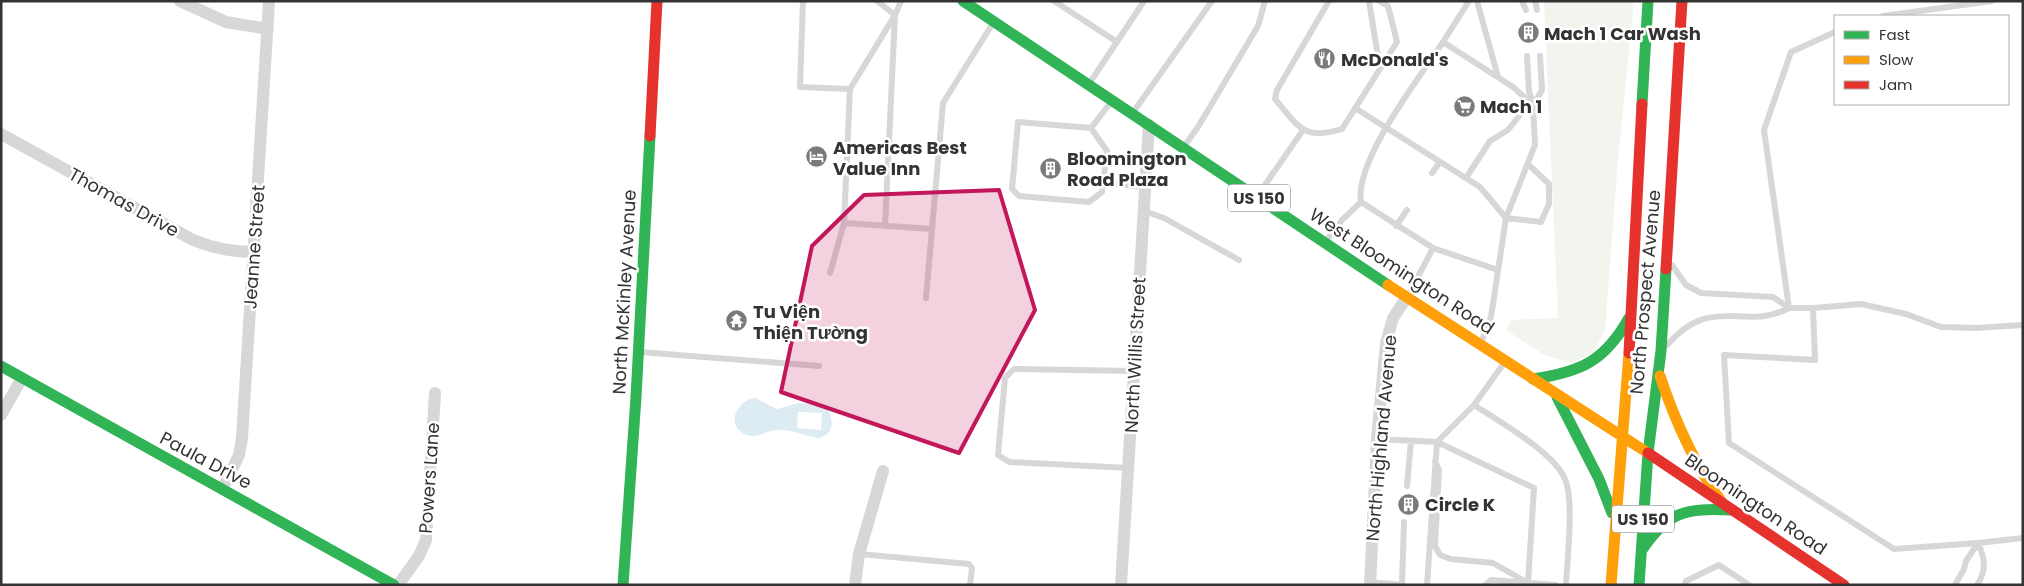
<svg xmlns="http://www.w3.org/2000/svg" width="2024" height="586" font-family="Poppins,sans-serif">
	<rect width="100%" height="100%" fill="#fff"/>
	<path fill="#f1f5ed" d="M1544,1H1634L1618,159L1605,330L1594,352L1571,363L1543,354L1506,330L1511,320L1558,318Z"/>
	<path fill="#ddebf3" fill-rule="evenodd" d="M755,398L777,409L799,403L824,405C834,415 836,434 819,438C806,436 791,429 777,430C767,430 759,439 747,435C726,428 734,401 755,398ZM798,412L822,413L821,430L797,428Z"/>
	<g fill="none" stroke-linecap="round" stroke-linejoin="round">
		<path stroke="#d7d7d7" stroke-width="6" d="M803,1L800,87L850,89
			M877,1L895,15L885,226
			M901,1L895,15L850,89L844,223L932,229
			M1054,1L1117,42
			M1329,1L1277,90L1275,99C1299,127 1303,141 1342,129L1397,42L1388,6L1379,1
			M1369,1L1380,69
			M1469,1L1443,42L1513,87L1533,105L1535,145L1506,218L1541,222L1549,204V184L1528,164
			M1477,1L1498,77
			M1522,1L1526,10
			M1535,1L1537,10
			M1883,16L1992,1
			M1527,56L1529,91L1533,104
			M1089,84L1144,1
			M1533,105L1542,90L1540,56
			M1355,108L1480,187L1506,218L1491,317L1481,343
			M1134,111L1212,1
			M1091,128L1107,151L1102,192L1089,202L1019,196L1012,189L1018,122L1091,128L1111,102
			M1185,145L1198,127L1258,26L1265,1
			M1432,173L1440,162
			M1466,178L1490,141L1508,130L1519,116L1525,98
			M1103,183L1145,187
			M1258,195L1303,130
			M1361,202C1354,161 1420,77 1443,42
			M1144,211L1164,218L1239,260
			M1396,226L1407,210
			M1326,241L1342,220L1361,202L1433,248L1409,294
			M1433,248L1498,270
			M830,273L844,223
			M926,298L943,103L993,23
			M1813,308H1789L1764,130L1791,52L1835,32
			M1667,345C1712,293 1743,332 1789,308L1773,297L1701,293L1686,285L1672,265
			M640,352L819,366
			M1504,363L1474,405C1500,422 1551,451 1564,477C1575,497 1567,560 1566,585
			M1377,439L1437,442L1427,585
			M1435,461L1439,470L1435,546L1440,555L1451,559L1493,563L1528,583L1534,488L1437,442L1474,405
			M1129,468L1009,462L998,455L1005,378L1014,369L1134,371
			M1407,486L1411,441
			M859,554L969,564L972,568L970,585
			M1370,582L1402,585
			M1402,585L1404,522
			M1485,585L1491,580L1556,585
			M1685,585L1686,581L1719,565L1749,585
			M1955,585L1964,569L1966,561L1978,543L1894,549L1729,443L1724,355L1815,360L1813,308L1861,304L1906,314L1941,327L1976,328L2023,325
			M1977,585C1987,570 1985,558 1978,543L2023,538"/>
		<path stroke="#d7d7d7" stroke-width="12" d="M180,1L226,22L268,29
			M1,134L193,240C213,248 232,252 254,252
			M1,415L22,378
			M223,488L239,455L242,438L269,1
			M398,585L419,556L426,540L435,393
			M855,585L859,554L883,471
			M1121,585L1149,125
			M1370,585L1377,439L1386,343L1393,318L1407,297"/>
		<path stroke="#30b455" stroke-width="11" d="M963,1L1388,285
			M1642,104L1648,1
			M1,366L394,585
			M1533,379C1581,372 1605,361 1629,318
			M1557,397L1599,479L1612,513
			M1642,550C1668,511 1686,508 1731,510
			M623,585L636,397L650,136
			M1639,585L1648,453L1661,351L1666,269"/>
		<path stroke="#ff9f0a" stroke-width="11" d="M1388,285L1648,453
			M1660,376C1675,421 1693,462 1721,501
			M1611,585L1629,353"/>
		<path stroke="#e5322d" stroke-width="11" d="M650,136L657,1
			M1666,269L1682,1
			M1629,353L1642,104
			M1648,453L1844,585"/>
	</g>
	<path fill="#c2185b" fill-opacity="0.2" stroke="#c2185b" stroke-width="4" stroke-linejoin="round" d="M999,190L1035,310L959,453L781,392L812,246L864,195Z"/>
	<defs>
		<symbol id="building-disc" viewBox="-11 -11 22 22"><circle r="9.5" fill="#7a7a7a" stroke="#fff"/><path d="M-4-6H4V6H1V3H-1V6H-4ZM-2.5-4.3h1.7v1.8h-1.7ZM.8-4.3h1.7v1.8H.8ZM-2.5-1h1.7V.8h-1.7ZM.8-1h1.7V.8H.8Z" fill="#fff"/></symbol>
		<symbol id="restaurant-disc" viewBox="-11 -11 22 22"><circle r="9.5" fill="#7a7a7a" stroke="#fff"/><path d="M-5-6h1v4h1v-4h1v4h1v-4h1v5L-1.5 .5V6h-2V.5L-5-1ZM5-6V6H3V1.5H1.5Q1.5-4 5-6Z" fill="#fff"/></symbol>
		<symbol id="supermarket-disc" viewBox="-11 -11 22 22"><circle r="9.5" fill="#7a7a7a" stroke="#fff"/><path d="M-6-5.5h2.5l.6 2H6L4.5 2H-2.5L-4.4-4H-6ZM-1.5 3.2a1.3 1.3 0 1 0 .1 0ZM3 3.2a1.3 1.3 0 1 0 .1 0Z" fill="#fff"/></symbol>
		<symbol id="hotel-disc" viewBox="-11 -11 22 22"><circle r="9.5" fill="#7a7a7a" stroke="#fff"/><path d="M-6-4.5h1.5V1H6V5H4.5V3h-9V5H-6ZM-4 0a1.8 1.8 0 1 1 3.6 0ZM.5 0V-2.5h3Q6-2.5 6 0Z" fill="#fff"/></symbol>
		<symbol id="temple-disc" viewBox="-11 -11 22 22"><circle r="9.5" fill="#7a7a7a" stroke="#fff"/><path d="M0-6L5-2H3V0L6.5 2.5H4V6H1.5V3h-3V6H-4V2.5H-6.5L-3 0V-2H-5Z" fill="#fff"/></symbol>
	</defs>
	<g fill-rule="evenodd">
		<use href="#building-disc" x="1516" y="20" width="25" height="25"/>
		<use href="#restaurant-disc" x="1312" y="46" width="25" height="25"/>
		<use href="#supermarket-disc" x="1452" y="94" width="25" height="25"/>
		<use href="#hotel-disc" x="804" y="144" width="25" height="25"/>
		<use href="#building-disc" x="1038" y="156" width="25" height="25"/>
		<use href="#temple-disc" x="724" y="308" width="25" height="25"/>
		<use href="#building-disc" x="1396" y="492" width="25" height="25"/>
	</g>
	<g text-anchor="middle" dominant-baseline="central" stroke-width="5" stroke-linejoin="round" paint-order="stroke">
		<g fill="#fff" stroke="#707070" stroke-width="1">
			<rect x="1228" y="184.5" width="62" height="27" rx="4"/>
			<rect x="1612" y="505.5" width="62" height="27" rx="4"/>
		</g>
		<g font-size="16" font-weight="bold" fill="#333">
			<text x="1259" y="198">US 150</text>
			<text x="1643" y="519">US 150</text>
		</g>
		<g font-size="18" font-weight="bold" fill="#333" stroke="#fff" text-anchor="start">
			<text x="1544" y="33">Mach 1 Car Wash</text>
			<text x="1341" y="59">McDonald's</text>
			<text x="1480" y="106">Mach 1</text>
			<text x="833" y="147">Americas Best<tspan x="833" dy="21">Value Inn</tspan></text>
			<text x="1067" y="158">Bloomington<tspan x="1067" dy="21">Road Plaza</tspan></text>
			<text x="753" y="311">Tu Viện<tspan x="753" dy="21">Thiện Tường</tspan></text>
			<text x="1425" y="504">Circle K</text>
		</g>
		<g font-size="18" fill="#333" stroke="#fff">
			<text transform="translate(124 202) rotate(29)">Thomas Drive</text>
			<text transform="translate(254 247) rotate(-86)">Jeanne Street</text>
			<text transform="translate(1402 271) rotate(33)">West Bloomington Road</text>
			<text transform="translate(624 292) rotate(-87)">North McKinley Avenue</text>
			<text transform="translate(1645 292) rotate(-85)">North Prospect Avenue</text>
			<text transform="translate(1135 355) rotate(-87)">North Willis Street</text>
			<text transform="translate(1381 438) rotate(-85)">North Highland Avenue</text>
			<text transform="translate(206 460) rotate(28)">Paula Drive</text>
			<text transform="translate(429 478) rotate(-86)">Powers Lane</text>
			<text transform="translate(1756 504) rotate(34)">Bloomington Road</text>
		</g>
	</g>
	<rect width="2024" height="586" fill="none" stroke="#333333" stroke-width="5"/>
	<rect x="1834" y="15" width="175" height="90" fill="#ffffff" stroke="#adadad"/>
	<rect x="1844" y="31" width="25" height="8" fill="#30b455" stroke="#adadad"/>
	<text x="1879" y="40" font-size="15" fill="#333333">Fast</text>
	<rect x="1844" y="56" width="25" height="8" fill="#ff9f0a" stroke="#adadad"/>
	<text x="1879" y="65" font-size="15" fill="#333333">Slow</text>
	<rect x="1844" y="81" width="25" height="8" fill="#e5322d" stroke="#adadad"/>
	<text x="1879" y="90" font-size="15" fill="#333333">Jam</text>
</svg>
